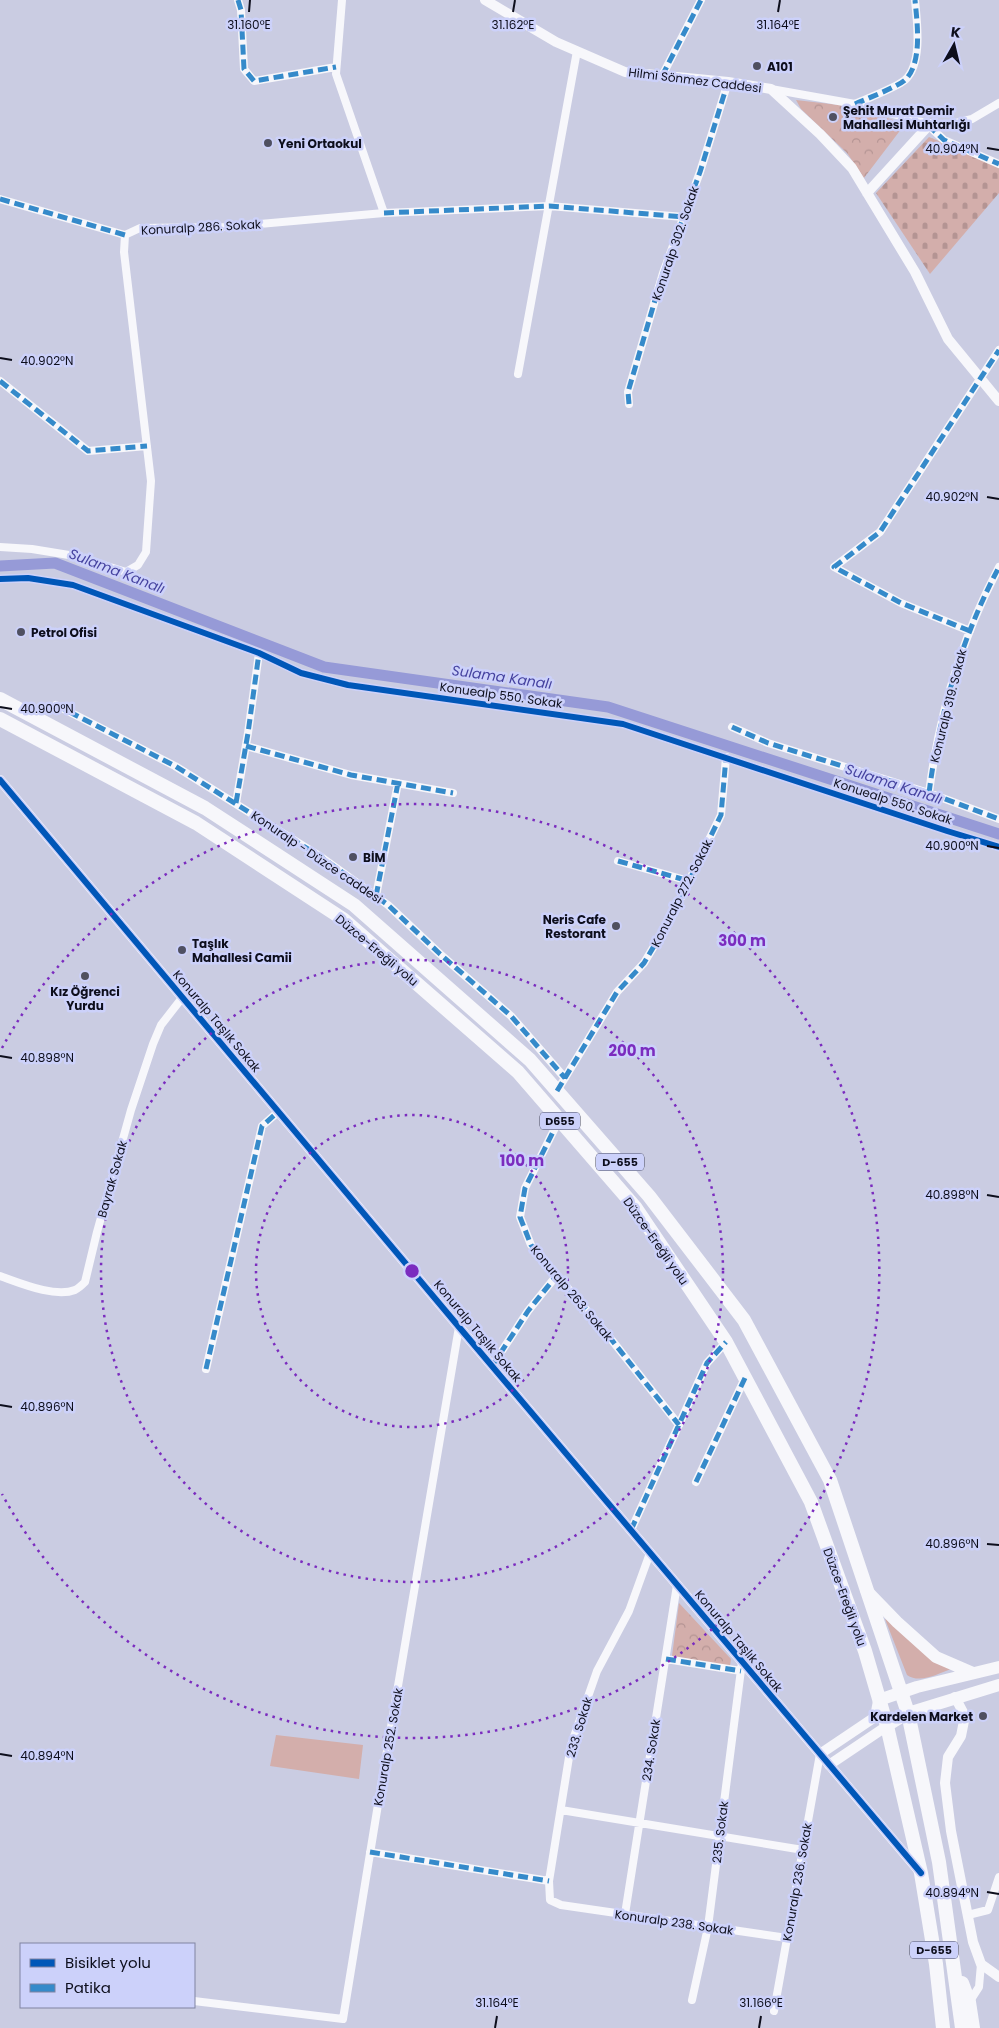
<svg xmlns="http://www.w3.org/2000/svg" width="999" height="2028" font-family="Poppins,sans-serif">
	<defs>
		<pattern id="cemetery-stones" width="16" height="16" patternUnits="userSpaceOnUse" patternTransform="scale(1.25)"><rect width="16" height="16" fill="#d3aeab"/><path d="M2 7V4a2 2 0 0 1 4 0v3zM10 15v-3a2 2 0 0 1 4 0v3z" fill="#b49493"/></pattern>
		<pattern id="park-crowns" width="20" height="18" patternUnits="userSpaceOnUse" patternTransform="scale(1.25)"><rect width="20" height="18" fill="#d3aeab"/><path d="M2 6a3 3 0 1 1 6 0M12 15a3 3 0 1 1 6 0" fill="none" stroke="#b49493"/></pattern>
	</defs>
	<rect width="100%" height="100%" fill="#cacce2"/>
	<path fill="#d3aeab" d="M885,1619L893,1623L951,1669C937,1674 920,1684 907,1675Z
		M276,1735L363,1745L359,1779L270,1766Z"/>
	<path fill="url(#cemetery-stones)" d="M929,137L999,166V193L930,274L876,193Z"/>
	<path fill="url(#park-crowns)" d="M796,100L839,105L866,111L905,124L864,178L847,153L801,109Z
		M679,1603L731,1659L730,1666L672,1656Z"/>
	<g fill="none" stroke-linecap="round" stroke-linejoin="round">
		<path stroke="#969ad7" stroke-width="11" d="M0,566L55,563L324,667L608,707L999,834"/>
		<path stroke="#f7f7fb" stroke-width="8" d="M238,0L241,10L244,69L254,81L336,67
			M662,76L701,0
			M771,89L855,104L930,124L948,125L972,119L999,103
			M855,104C866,99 897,87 905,80C923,63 917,22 915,0
			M928,125L944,140L999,164
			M0,199L125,235
			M384,213L549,206L684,217
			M518,374L577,51
			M0,381L88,451L147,446
			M629,404L628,392L663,273L700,172L728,82
			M0,547L32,549L75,556L126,572L138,565L146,552L151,481L124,252L125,235L140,228L227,227L384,213L336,74L342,0
			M0,579L28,578L73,585L259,653L301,673L348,685L623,724L947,831L999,847
			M970,631L901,603L834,567L880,532L999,350
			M56,705L175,766L321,857L388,905L440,954L511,1016L565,1078
			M732,727L768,743L929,793L999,819
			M246,746L351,775L453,793
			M929,793C939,714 962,637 999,567
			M236,803L248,733L259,653
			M618,861L689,881
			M376,896L398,783
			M557,1091L617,992L644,963L673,914L721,815L726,757
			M559,1120L525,1188L520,1217L531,1245L607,1334L679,1425
			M0,1276C20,1283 55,1298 75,1290C79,1288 82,1285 85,1282L97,1232L131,1110L153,1044L161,1025L182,998
			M492,1366L528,1311L557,1275
			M206,1369L262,1126L278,1112
			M696,1482L745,1378
			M631,1530L707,1363L726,1342
			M650,1553L629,1611L597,1671L571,1745L549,1881L550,1900L561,1905L787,1938
			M666,1659L741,1671
			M561,1810L803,1850
			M370,1852L549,1881
			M625,1914L677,1585
			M968,1915L988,1910L999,1877
			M692,2000L708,1927L742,1662
			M194,2001L343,2019L382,1780L459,1327
			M968,2004L979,1987L981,1964
			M774,2011L820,1754"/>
		<path stroke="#f7f7fb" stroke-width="10" d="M485,0L556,42L625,72L728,82L771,89L820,134L852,168L915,272L948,339L999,401
			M867,193L930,124
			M0,780L459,1327L920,1872
			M955,1697L965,1716L961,1736L948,1757L945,1783L951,1831L973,1942L981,1964L999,1977
			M820,1754L875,1717L878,1701
			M829,1765L887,1726"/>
		<path stroke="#f7f7fb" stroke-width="12" d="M866,1590L897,1622L936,1657L973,1673
			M879,1700L917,1687L999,1667
			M887,1726L908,1713L999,1685"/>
		<path stroke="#f7f7fb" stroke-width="14" d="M0,699L205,808L354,905L530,1060L649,1196L744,1320L830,1480L908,1713L939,1862L962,2028
			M0,719L196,823L343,919L518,1072L635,1207L726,1342L811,1502L865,1651L887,1726L921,1873L936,1964L943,2028
			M962,1983L969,2002L973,2028"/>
		<path stroke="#358aca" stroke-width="5" stroke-dasharray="10 5" stroke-linecap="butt" d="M238,0L241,10L244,69L254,81L336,67
			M662,76L701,0
			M855,104C866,99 897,87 905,80C923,63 917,22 915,0
			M928,125L944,140L999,164
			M0,199L125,235
			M384,213L549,206L684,217
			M0,381L88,451L147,446
			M629,404L628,392L663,273L700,172L728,82
			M970,631L901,603L834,567L880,532L999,350
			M56,705L175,766L321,857L388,905L440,954L511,1016L565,1078
			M732,727L768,743L929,793L999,819
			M246,746L351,775L453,793
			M929,793C939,714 962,637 999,567
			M236,803L248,733L259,653
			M618,861L689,881
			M376,896L398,783
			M557,1091L617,992L644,963L673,914L721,815L726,757
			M559,1120L525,1188L520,1217L531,1245L607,1334L679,1425
			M492,1366L528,1311L557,1275
			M206,1369L262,1126L278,1112
			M696,1482L745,1378
			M631,1530L707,1363L726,1342
			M666,1659L741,1671
			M370,1852L549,1881"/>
		<defs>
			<path id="cycleway" d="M0,579L28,578L73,585L259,653L301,673L348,685L623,724L947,831L999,847
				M0,780L459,1327L921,1873"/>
		</defs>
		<use href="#cycleway" stroke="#ccd1fa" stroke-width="9"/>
		<use href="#cycleway" stroke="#0057b8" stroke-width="6"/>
	</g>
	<path fill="none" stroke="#0d0e1c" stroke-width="2" d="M249,12L250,0M513,12L515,0M778,12L780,0M987,148L999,150M0,358L12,360M987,497L999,499M0,707L12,709M987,846L999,848M0,1056L12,1058M987,1195L999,1197M0,1405L12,1407M987,1544L999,1545M0,1754L12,1756M987,1892L999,1894M495,2028L497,2016M759,2028L761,2016"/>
	<g fill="none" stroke="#7b2cbf" stroke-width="2.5" stroke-dasharray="2.5 5">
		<circle cx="412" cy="1271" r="156"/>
		<circle cx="412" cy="1271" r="311"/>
		<path d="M2 1048A467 467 0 1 1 2 1494"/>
	</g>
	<g fill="#4f5061" stroke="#ccd1fa" stroke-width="2">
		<circle cx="757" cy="66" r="5"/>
		<circle cx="833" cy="117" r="5"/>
		<circle cx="268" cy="143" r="5"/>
		<circle cx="21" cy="632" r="5"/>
		<circle cx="353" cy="857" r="5"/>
		<circle cx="616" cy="926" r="5"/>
		<circle cx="182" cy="950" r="5"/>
		<circle cx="85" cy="976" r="5"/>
		<circle cx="983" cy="1716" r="5"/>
	</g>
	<g text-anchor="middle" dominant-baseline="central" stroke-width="5" stroke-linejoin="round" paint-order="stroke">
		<g fill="#ccd1fa" stroke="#46485f" stroke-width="1">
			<rect x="540" y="1112.5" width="40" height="17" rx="4"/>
			<rect x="596" y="1153.5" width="48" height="17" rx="4"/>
			<rect x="910" y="1941.5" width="48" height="17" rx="4"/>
		</g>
		<g font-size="11" font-weight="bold" fill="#0d0e1c">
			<text x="560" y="1121">D655</text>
			<text x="620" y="1162">D-655</text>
			<text x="934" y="1950">D-655</text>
		</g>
		<g font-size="12" font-weight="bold" fill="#0d0e1c" stroke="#ccd1fa" text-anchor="start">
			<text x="767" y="66">A101</text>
			<text x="843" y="110">Şehit Murat Demir<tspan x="843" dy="14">Mahallesi Muhtarlığı</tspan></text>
			<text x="278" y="143">Yeni Ortaokul</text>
			<text x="31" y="632">Petrol Ofisi</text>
			<text x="363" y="857">BİM</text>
			<text x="606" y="919" text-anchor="end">Neris Cafe<tspan x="606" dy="14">Restorant</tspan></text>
			<text x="192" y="943">Taşlık<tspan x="192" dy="14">Mahallesi Camii</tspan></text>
			<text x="85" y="991" text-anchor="middle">Kız Öğrenci<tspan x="85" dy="14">Yurdu</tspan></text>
			<text x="973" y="1716" text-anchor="end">Kardelen Market</text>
		</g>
		<g font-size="12" fill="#0d0e1c" stroke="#ccd1fa">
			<text transform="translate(695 80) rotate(7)">Hilmi Sönmez Caddesi</text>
			<text transform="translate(201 227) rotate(-3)">Konuralp 286. Sokak</text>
			<text transform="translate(675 243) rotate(-71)">Konuralp 302. Sokak</text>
			<text transform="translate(501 695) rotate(8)">Konuealp 550. Sokak</text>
			<text transform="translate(948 706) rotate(-76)">Konuralp 319. Sokak</text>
			<text transform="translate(893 801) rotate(18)">Konuealp 550. Sokak</text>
			<text transform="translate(317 857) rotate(34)">Konuralp - Düzce caddesi</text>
			<text transform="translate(682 892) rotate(-63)">Konuralp 272. Sokak.</text>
			<text transform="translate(377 950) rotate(40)">Düzce-Ereğli yolu</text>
			<text transform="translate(217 1021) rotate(50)">Konuralp Taşlık Sokak</text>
			<text transform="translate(112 1179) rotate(-74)">Bayrak Sokak</text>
			<text transform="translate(656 1241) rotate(55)">Düzce-Ereğli yolu</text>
			<text transform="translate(572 1293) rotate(50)">Konuralp 263. Sokak</text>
			<text transform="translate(478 1331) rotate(50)">Konuralp Taşlık Sokak</text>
			<text transform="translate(845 1597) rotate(70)">Düzce-Ereğli yolu</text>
			<text transform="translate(739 1641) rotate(50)">Konuralp Taşlık Sokak</text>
			<text transform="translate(579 1727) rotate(-73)">233. Sokak</text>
			<text transform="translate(388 1747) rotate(-80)">Konuralp 252. Sokak</text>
			<text transform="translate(651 1750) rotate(-81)">234. Sokak</text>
			<text transform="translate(720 1832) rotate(-83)">235. Sokak</text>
			<text transform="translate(797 1882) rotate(-80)">Konuralp 236. Sokak</text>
			<text transform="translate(674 1922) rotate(8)">Konuralp 238. Sokak</text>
		</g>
		<g font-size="14" font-style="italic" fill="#45429f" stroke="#ccd1fa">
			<text transform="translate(117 571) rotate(21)">Sulama Kanalı</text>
			<text transform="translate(502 677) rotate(8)">Sulama Kanalı</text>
			<text transform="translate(894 784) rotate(18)">Sulama Kanalı</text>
		</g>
	</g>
	<g font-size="12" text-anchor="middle" fill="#0d0e1c" stroke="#ccd1fa" stroke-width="5" stroke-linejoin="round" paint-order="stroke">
		<text x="249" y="29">31.160°E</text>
		<text x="513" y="29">31.162°E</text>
		<text x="778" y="29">31.164°E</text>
		<text x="952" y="153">40.904°N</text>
		<text x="47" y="365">40.902°N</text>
		<text x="952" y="501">40.902°N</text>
		<text x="47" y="713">40.900°N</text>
		<text x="952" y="850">40.900°N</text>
		<text x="47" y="1062">40.898°N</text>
		<text x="952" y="1199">40.898°N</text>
		<text x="47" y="1411">40.896°N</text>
		<text x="952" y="1548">40.896°N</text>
		<text x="47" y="1760">40.894°N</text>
		<text x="952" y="1897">40.894°N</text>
		<text x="497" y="2007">31.164°E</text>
		<text x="761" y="2007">31.166°E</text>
	</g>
	<circle cx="412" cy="1271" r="8" fill="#7b2cbf" stroke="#ccd1fa" stroke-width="2.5"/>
	<g font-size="15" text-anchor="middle" font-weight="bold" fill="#7b2cbf" stroke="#ccd1fa" stroke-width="5" stroke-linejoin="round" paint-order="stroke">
		<text x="742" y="946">300 m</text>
		<text x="632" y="1056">200 m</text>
		<text x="522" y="1166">100 m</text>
	</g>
	<rect x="20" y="1943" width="175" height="65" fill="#ccd1fa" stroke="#8083a1"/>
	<rect x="30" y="1959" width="25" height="8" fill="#0057b8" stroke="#8083a1"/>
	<text x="65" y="1968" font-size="15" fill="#0d0e1c">Bisiklet yolu</text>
	<rect x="30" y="1984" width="25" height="8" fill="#358aca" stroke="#8083a1"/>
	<text x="65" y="1993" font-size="15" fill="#0d0e1c">Patika</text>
	<g transform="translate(954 45) rotate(8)" stroke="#ccd1fa" stroke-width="4" paint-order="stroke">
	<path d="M0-4L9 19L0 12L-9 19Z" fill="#0d0e1c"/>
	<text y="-8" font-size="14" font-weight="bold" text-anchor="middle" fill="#0d0e1c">K</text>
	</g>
</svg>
